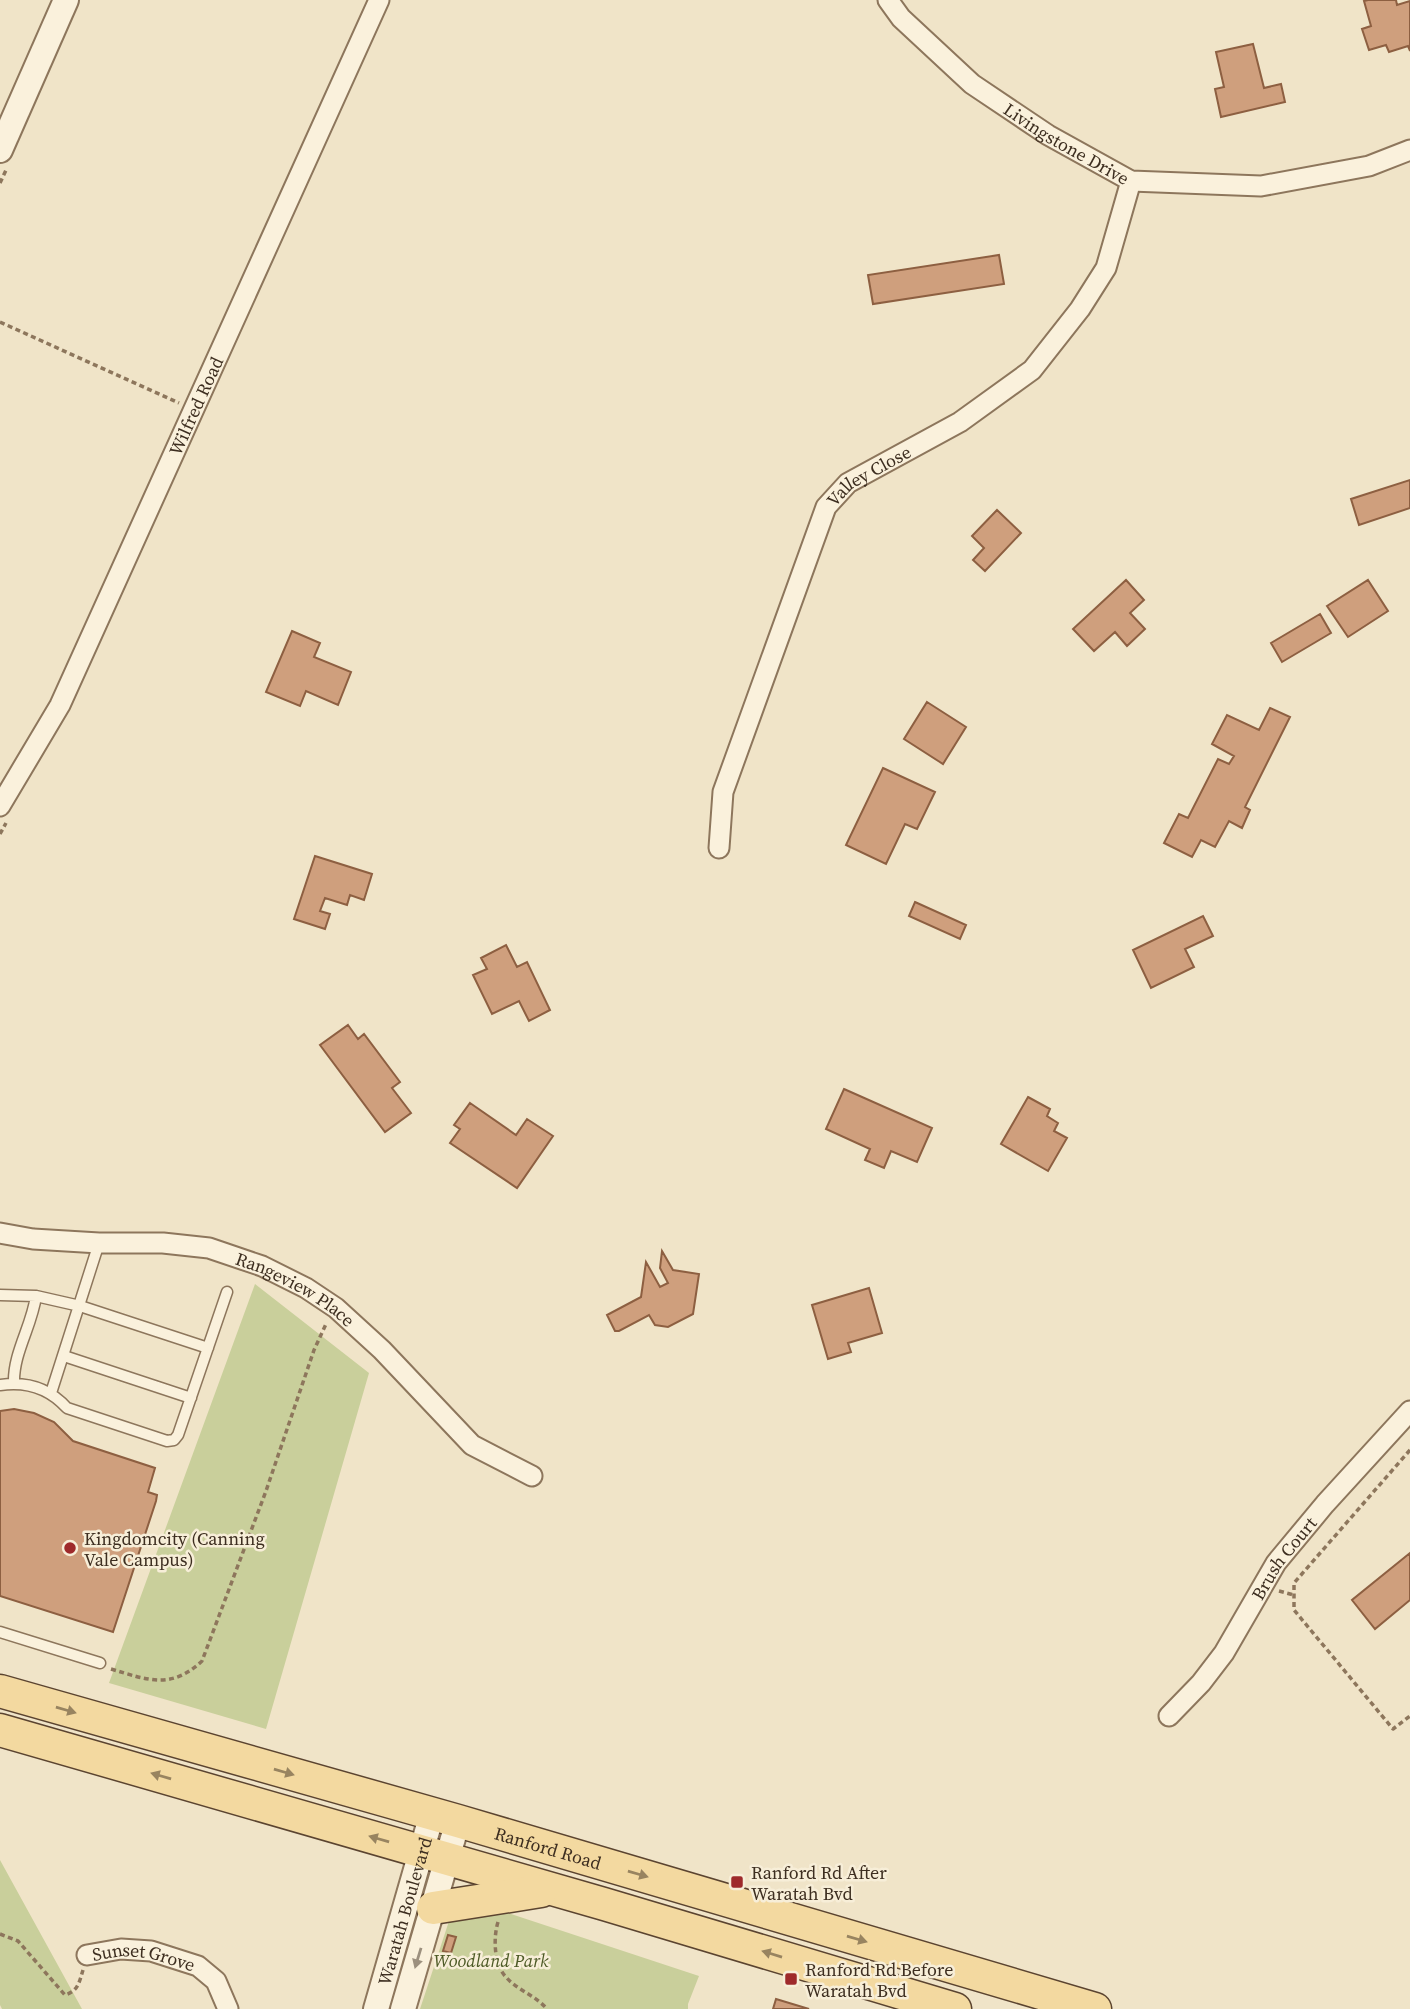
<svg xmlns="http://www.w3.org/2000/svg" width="1410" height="2009" font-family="'Source Serif 4',serif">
	<rect width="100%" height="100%" fill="#f0e4c8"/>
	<path fill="#c9cf9b" d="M255,1284L369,1373L266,1729L109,1683Z
		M0,1860L82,2009H2L0,2005Z
		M481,1904L699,1976L688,2004V2009H420L450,1918Z"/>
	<path fill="#cf9f7d" stroke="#8d5f41" stroke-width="2" d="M1368,0H1396L1397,5L1410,1V51L1408,46L1389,52L1386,45L1369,50L1362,29L1371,26L1364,1Z
		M1253,44L1264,88L1281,84L1285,102L1221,117L1215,89L1224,87L1216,52Z
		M999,255L1004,284L873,304L868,275Z
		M1410,480V508L1359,525L1351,499Z
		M997,510L1021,533L985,571L973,560L984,548L972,536Z
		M1126,580L1144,600L1130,613L1145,629L1127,646L1115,632L1094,651L1073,629Z
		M1368,580L1388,611L1348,637L1327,606Z
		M1320,614L1331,633L1282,662L1271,643Z
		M292,631L320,643L314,657L351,672L338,705L306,691L300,706L266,692Z
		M927,702L966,727L943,764L904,739Z
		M1270,708L1290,717L1245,807L1250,810L1242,828L1229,821L1215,847L1201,840L1192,857L1164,843L1179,814L1188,818L1218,759L1229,764L1234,756L1212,744L1227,715L1259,730Z
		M883,768L935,792L917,829L905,824L886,864L846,845Z
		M315,856L372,874L364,900L350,895L347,905L325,898L320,911L330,914L325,929L294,919Z
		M915,902L966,925L960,939L909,916Z
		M1203,916L1213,936L1185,949L1194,967L1151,988L1133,950Z
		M506,945L517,967L527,962L550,1010L529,1021L519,1001L492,1014L473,975L487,969L481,958Z
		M348,1025L358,1039L364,1034L400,1082L392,1088L411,1113L385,1132L320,1045Z
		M844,1089L932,1128L917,1162L891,1151L884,1168L865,1160L870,1149L826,1129Z
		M1028,1097L1050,1109L1047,1116L1058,1123L1054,1131L1067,1138L1048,1171L1001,1144Z
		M470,1103L516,1135L527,1119L553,1136L517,1188L450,1143L460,1129L454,1125Z
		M662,1251L673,1270L699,1274L693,1314L668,1327L655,1325L649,1315L619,1331H615L607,1315L641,1297L646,1262L660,1287L668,1283L660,1268Z
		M869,1288L882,1333L848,1343L851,1352L828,1359L812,1305Z
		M14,1409L34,1413L54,1422L73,1441L155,1468L148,1492L157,1495L156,1501L113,1632L0,1596V1411Z
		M1410,1553V1600L1375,1629L1352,1600Z
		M448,1935L456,1937L451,1953L443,1951Z
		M776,1999L809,2009H773Z"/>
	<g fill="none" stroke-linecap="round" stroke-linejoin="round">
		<defs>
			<path id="service" d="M0,1295L36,1296L80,1306L208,1348
				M64,1356L191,1398
				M14,1383C13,1353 32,1326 36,1296
				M0,1385C27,1381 49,1388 67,1408L167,1441L174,1440L178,1435L227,1292
				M51,1393L99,1243
				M0,1632L100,1663"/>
			<g id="minor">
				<path id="s1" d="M888,0L901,18L972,84L1048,135L1131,181L1261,186L1369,166L1410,150"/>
				<path id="s2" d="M0,806L60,705L379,0"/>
				<path id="s3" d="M719,848L723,792L826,507L848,483L960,422L1032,370L1080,309L1106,268L1131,181"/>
				<path id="s4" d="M0,1233L33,1239L99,1243H163L209,1248L262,1266L306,1288L336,1308L382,1350L472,1445L532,1476"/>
				<path id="s5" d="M1169,1716L1201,1683L1224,1653L1276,1563L1325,1504L1410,1411"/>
				<path id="s6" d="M87,1955L121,1949L151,1951L198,1966L216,1981L228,2009"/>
			</g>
			<g id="tertiary">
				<path d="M0,150L66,0"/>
				<path id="s7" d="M376,2009L432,1814"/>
				<path d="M403,2009L458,1821"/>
			</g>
			<g id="primary">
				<path id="s8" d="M0,1691L458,1821L1095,2009"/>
				<path d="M0,1730L604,1904L955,2009"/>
				<path d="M433,1908L541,1891"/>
			</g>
		</defs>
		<use href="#service" stroke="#8d765c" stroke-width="13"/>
		<use href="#minor" stroke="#8d765c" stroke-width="23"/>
		<use href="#tertiary" stroke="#8d765c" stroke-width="28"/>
		<use href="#primary" stroke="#5b4430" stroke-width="35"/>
		<path stroke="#8d765c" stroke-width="3.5" stroke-dasharray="5 3.5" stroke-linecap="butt" d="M0,183L7,168
			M0,322L179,403
			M0,834L6,823
			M1410,1450L1294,1583V1610L1393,1729L1410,1716
			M1279,1591L1294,1595
			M111,1669C148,1680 171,1690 202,1661L266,1491L314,1350L326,1324
			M498,1922C493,1938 494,1965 506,1977C517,1990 535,1995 547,2009
			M0,1934L18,1941L65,1995C78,1991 79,1983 83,1970"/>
		<use href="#service" stroke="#faf1dc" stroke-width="10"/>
		<use href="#minor" stroke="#faf1dc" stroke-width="19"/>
		<use href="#tertiary" stroke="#faf1dc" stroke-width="24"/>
		<use href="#primary" stroke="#f3d9a0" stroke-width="32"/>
	</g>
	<defs><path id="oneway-solid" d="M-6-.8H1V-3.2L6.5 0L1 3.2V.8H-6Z" transform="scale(1.75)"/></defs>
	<g fill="#988460">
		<use href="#oneway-solid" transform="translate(66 1710) rotate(16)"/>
		<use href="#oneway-solid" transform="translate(284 1772) rotate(16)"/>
		<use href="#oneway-solid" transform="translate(161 1776) rotate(-164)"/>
		<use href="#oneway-solid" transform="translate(379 1839) rotate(-164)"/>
		<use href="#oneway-solid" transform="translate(638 1874) rotate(16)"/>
		<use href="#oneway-solid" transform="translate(857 1939) rotate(16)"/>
		<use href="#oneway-solid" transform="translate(772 1954) rotate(-163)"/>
	</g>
	<use fill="#9c907e" href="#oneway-solid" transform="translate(418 1958) rotate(107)"/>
	<g fill="#9e2a2b" stroke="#f7eed8" stroke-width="2.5">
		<circle cx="70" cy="1548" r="7"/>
		<rect x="730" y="1875" width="14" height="14" rx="3.5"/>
		<rect x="784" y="1972" width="14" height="14" rx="3.5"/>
	</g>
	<g text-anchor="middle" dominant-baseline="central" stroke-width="5" stroke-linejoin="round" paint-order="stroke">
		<g font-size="18" fill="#3d2e20" stroke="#f7eed8">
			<text stroke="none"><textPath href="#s1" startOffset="231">Livingstone Drive</textPath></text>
			<text stroke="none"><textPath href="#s2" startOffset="446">Wilfred Road</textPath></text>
			<text stroke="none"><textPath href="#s3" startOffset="413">Valley Close</textPath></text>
			<text stroke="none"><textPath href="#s4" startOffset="306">Rangeview Place</textPath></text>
			<text stroke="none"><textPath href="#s5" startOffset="196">Brush Court</textPath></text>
			<text stroke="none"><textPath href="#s8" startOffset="570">Ranford Road</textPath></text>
			<text stroke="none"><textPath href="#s7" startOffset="102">Waratah Boulevard</textPath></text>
			<text stroke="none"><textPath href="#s6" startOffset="58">Sunset Grove</textPath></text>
		</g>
		<g font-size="18" fill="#3d2e20" stroke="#f7eed8" text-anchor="start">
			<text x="84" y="1538">Kingdomcity (Canning<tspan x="84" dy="21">Vale Campus)</tspan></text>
			<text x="751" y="1872">Ranford Rd After<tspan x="751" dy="21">Waratah Bvd</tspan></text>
			<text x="805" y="1969">Ranford Rd Before<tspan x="805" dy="21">Waratah Bvd</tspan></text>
		</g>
		<g font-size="18" font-style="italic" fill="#4d5a26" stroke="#f7eed8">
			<text x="491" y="1960">Woodland Park</text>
		</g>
	</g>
</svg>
